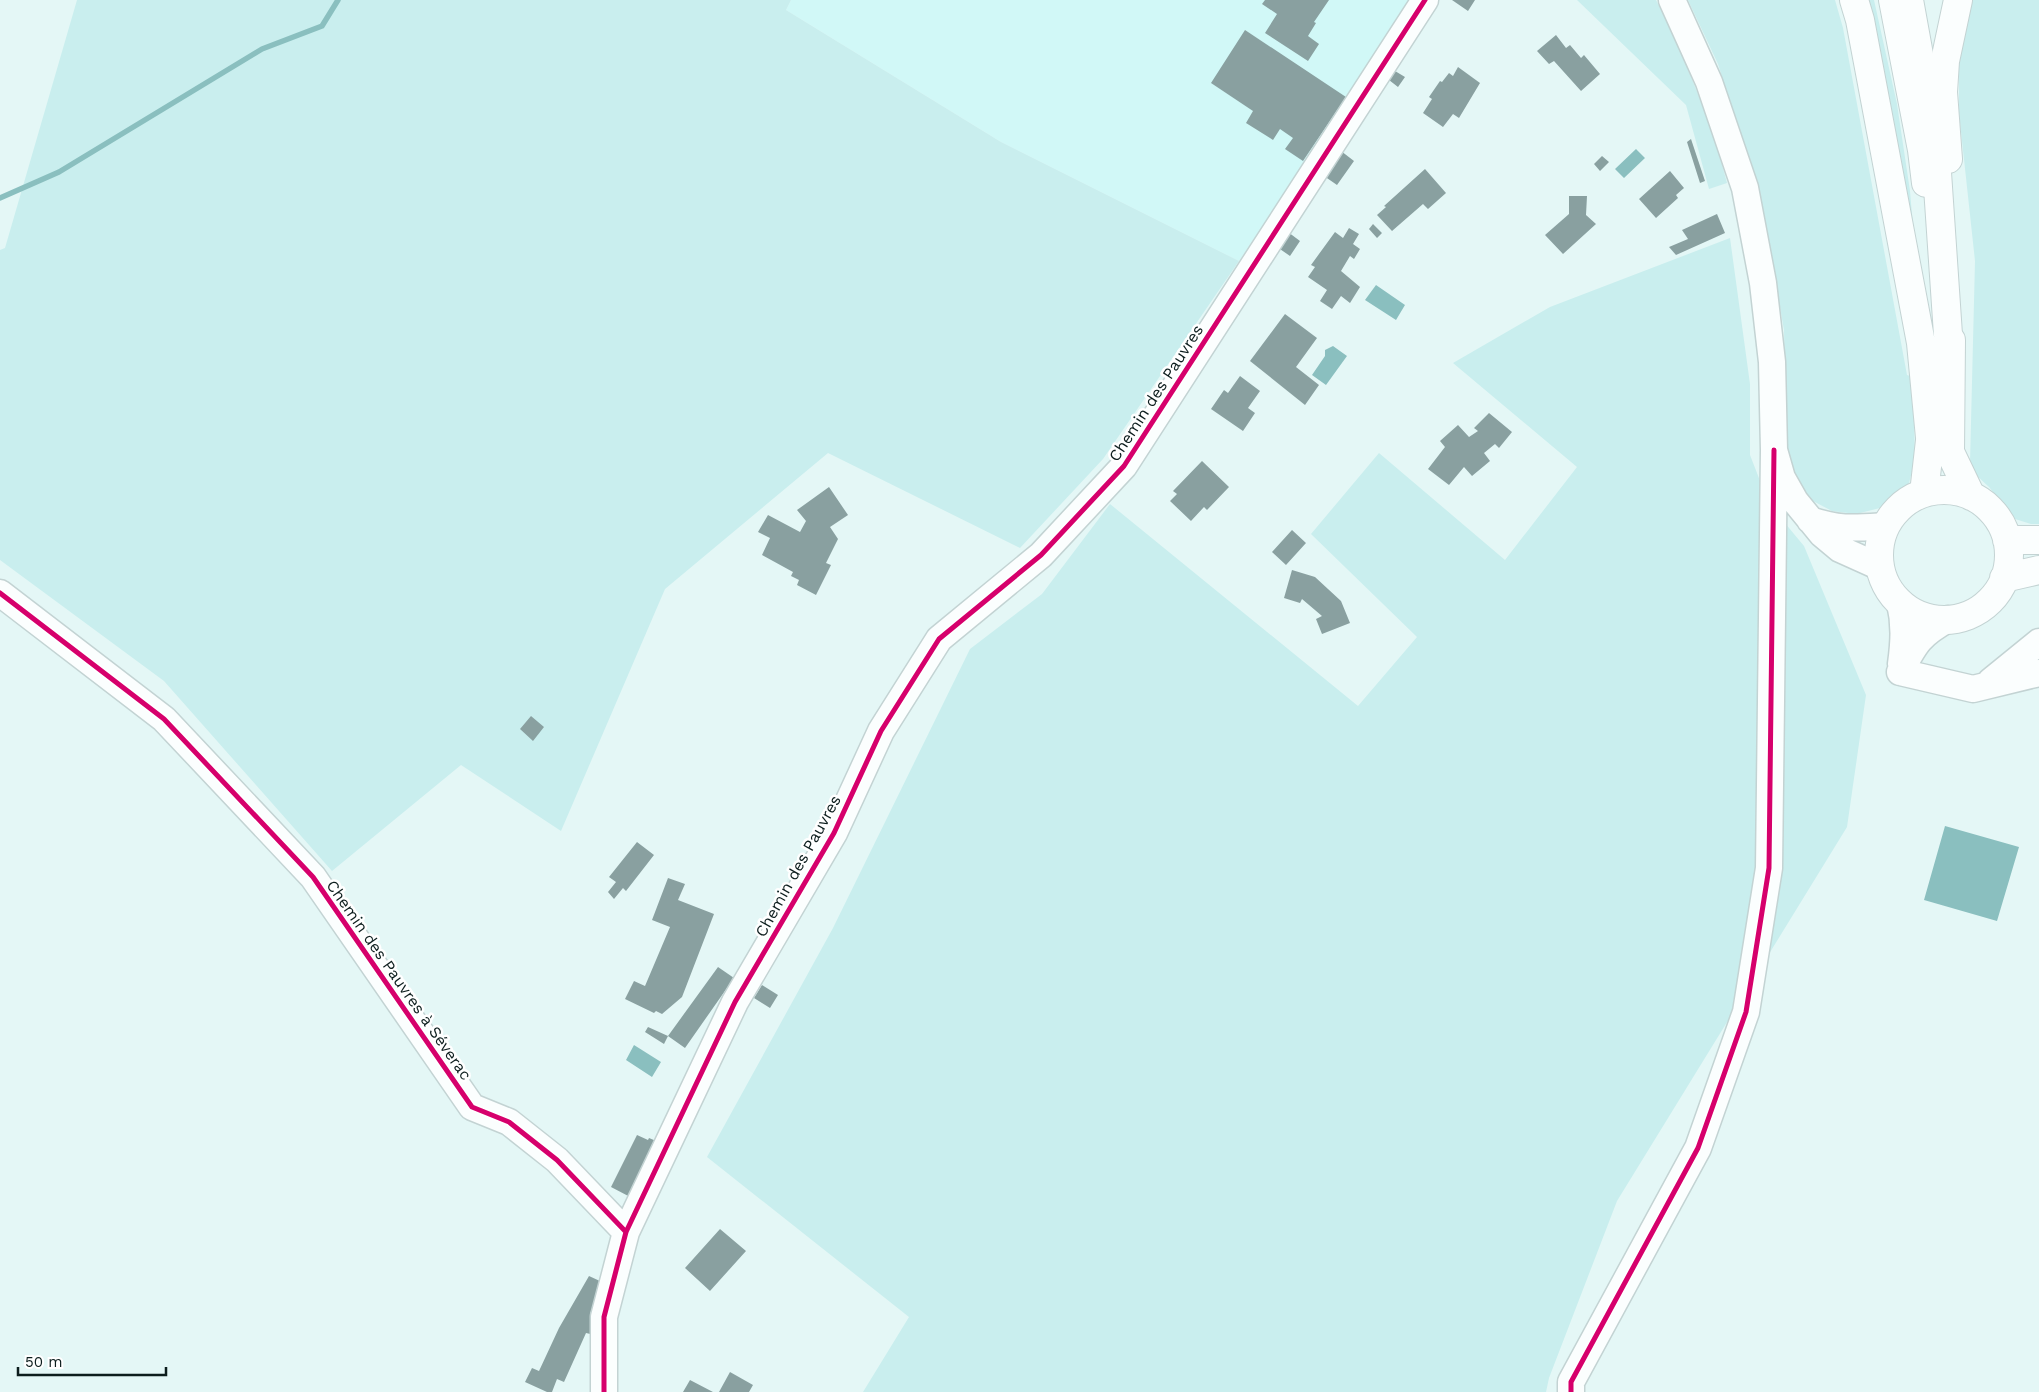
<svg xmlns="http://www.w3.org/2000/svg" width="2039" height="1392" font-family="'Work Sans',sans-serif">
	<rect width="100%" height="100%" fill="#e4f7f6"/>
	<path fill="#d1f8f7" d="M791,0H1414L1239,261L1001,142L786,10Z"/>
	<path fill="#c9eeee" d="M77,0H791L786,10L1001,142L1239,261L1103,459L1020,548L828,453L665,589L561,831L461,765L332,871L164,681L0,560V250L5,248Z
		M1577,0H1656L1674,35L1713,131L1727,183L1709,189L1686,105Z
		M1688,0H1835L1843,28L1907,375L1913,377L1915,460L1909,483L1880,508L1856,514L1832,511L1813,501L1798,482L1789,462L1786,439L1784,330L1761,200L1718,64Z
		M1864,0H1874L1897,104L1910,191L1916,262Z
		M1970,0H2039V524H2031L2015,519L1989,487L1975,474L1970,463L1975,261L1959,113V39Z
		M1730,238L1750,384V455L1769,504L1804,546L1866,695L1847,827L1617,1201L1549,1378L1546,1392H863L909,1317L707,1157L833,928L970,649L1042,594L1110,504L1358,706L1417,637L1311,534L1379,453L1505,560L1577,467L1453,363L1550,307Z"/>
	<path fill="#8abfbf" d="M1636,149L1645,158L1624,178L1615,169Z
		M1376,285L1405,305L1396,320L1365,300Z
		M1333,346L1347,356L1326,385L1312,375L1325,356V350Z
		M1945,826L2019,847L1997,921L1924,900Z
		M634,1045L661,1062L652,1077L626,1060Z"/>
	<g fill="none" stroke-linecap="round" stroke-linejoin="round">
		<path stroke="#8abfbf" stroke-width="5.5" d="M0,198L59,172L262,49L322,26L338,0"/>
	</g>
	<path fill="#89a0a0" d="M1265,0H1329L1314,22L1316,23L1308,36L1319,44L1308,61L1265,33L1277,14L1262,4Z
		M1452,0H1475L1468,11Z
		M1245,30L1346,97L1303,161L1285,149L1293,138L1280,129L1273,140L1246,123L1253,111L1211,83Z
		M1556,35L1566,48L1570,45L1581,58L1584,55L1600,74L1581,91L1554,61L1549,64L1537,51Z
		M1458,67L1480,83L1459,118L1453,114L1443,127L1423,113L1432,99L1429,97L1440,81L1442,82L1449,73L1453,76Z
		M1395,71L1405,77L1398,87L1389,80Z
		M1691,139L1705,181L1700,183L1687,142Z
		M1341,151L1354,161L1337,185L1324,176Z
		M1602,156L1609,162L1600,171L1594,164Z
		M1425,169L1446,193L1428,209L1423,204L1392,231L1377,215L1386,207L1384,206Z
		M1670,171L1684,188L1676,195L1678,198L1656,218L1639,199Z
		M1569,196H1587L1586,215L1596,224L1563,254L1545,235L1569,214Z
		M1717,214L1725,233L1676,255L1669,247L1688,239L1682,230Z
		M1373,224L1382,233L1377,238L1369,229Z
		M1349,228L1359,234L1353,244L1360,249L1354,259L1350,256L1341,271L1360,287L1350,303L1341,296L1332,309L1320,301L1327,290L1308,277L1315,267L1311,265L1335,232L1343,238Z
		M1288,232L1300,241L1290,256L1277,247Z
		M1285,314L1317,338L1296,367L1319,385L1305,405L1250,361Z
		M1240,376L1260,391L1248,408L1255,413L1243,431L1211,409L1224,390L1228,393Z
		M1489,413L1512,432L1499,448L1495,444L1484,453L1490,461L1472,476L1464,467L1449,485L1428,469L1445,447L1440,441L1458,425L1469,437L1478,431L1474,428Z
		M1202,461L1229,487L1207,510L1204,507L1191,521L1170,501L1177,494L1173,491Z
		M829,487L848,515L830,527L838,539L826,563L831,565L816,595L797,585L799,580L791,576L793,572L762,555L770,538L758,532L768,515L800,532L806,521L797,510Z
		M1292,530L1306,543L1286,565L1272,552Z
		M1292,570L1315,577L1341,601L1350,623L1322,634L1316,619L1322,616L1302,599L1300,603L1284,598Z
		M531,716L544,727L533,741L520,729Z
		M637,842L654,855L626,891L623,888L614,899L608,892L616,882L609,877Z
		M668,878L685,884L678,900L714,914L682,997L662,1014L656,1011L654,1013L625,999L634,981L645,986L670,927L652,920Z
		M718,967L734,978L685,1048L668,1036Z
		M762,985L778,995L770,1008L754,998Z
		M648,1027L668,1036L664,1044L645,1032Z
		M637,1135L648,1140L649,1138L661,1143L634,1199L611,1187Z
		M720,1229L746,1251L710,1291L685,1268Z
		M589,1276L602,1282L590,1314L602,1317L599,1336L586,1333L564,1382L557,1379L552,1392H547L525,1382L532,1368L539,1371L559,1328Z
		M730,1372L753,1385L749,1392H719Z
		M690,1380L713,1392H683Z"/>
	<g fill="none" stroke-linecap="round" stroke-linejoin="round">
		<defs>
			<path id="minor" d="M1672,0L1709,82L1745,188L1763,283L1772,362L1774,450L1782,478L1795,501L1822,534L1840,549L1880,567
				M1810,520C1839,530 1855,528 1885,526
				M0,593L164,719L313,877L472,1107L509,1122L557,1160L626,1232
				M1900,603C1905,624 1904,642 1901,664
				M1900,672L1973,689L2039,673
				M1900,672C1915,644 1919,635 1948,619
				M1991,681L2039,642
				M604,1392V1317L626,1232L735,1002L834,833L881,731L939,639L1041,555L1124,466L1425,0
				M1571,1392V1382L1698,1148L1746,1012L1769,868L1774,450"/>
			<path id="major" d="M1893,0L1922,150L1926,183
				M1948,159L1943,92L1945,61L1958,0
				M1951,340L1950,452L1971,496
				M1879 555a65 65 0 1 1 130 0a65 65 0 1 1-130 0Z
				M1924,493L1932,423
				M2007,540H2039
				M2004,578L2039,570"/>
			<path id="highway" d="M1854,0L1860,20L1921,343L1931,448
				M1909,0L1935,143L1950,364"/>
		</defs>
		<use href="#minor" stroke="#c3d3d3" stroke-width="29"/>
		<use href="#major" stroke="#c3d3d3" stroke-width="30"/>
		<use href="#highway" stroke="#c3d3d3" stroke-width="30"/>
		<use href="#minor" stroke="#fbfefe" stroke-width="26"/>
		<use href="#major" stroke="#fbfefe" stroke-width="28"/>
		<use href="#highway" stroke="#fbfefe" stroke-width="28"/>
		<defs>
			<path id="cycleway" d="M0,593L164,719L313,877L472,1107L509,1122L557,1160L626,1232
				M604,1392V1317L626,1232L735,1002L834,833L881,731L939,639L1041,555L1124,466L1425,0
				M1571,1392V1382L1698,1148L1746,1012L1769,868L1774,450"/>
		</defs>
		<use href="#cycleway" stroke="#fff" stroke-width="8"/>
		<use href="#cycleway" stroke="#d6006c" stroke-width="5"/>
	</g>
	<g text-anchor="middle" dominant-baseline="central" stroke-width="5" stroke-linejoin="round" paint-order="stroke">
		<g font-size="16" fill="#0c1d1d" stroke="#fff">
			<text transform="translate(1156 393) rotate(-57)">Chemin des Pauvres</text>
			<text transform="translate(798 866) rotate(-61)">Chemin des Pauvres</text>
			<text transform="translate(399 980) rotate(55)">Chemin des Pauvres à Séverac</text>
		</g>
	</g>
	<path d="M18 1367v8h148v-8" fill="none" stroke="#0c1d1d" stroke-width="2.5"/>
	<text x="25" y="1367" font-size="15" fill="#0c1d1d" stroke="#ffffff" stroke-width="4" paint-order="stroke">50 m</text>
</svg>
